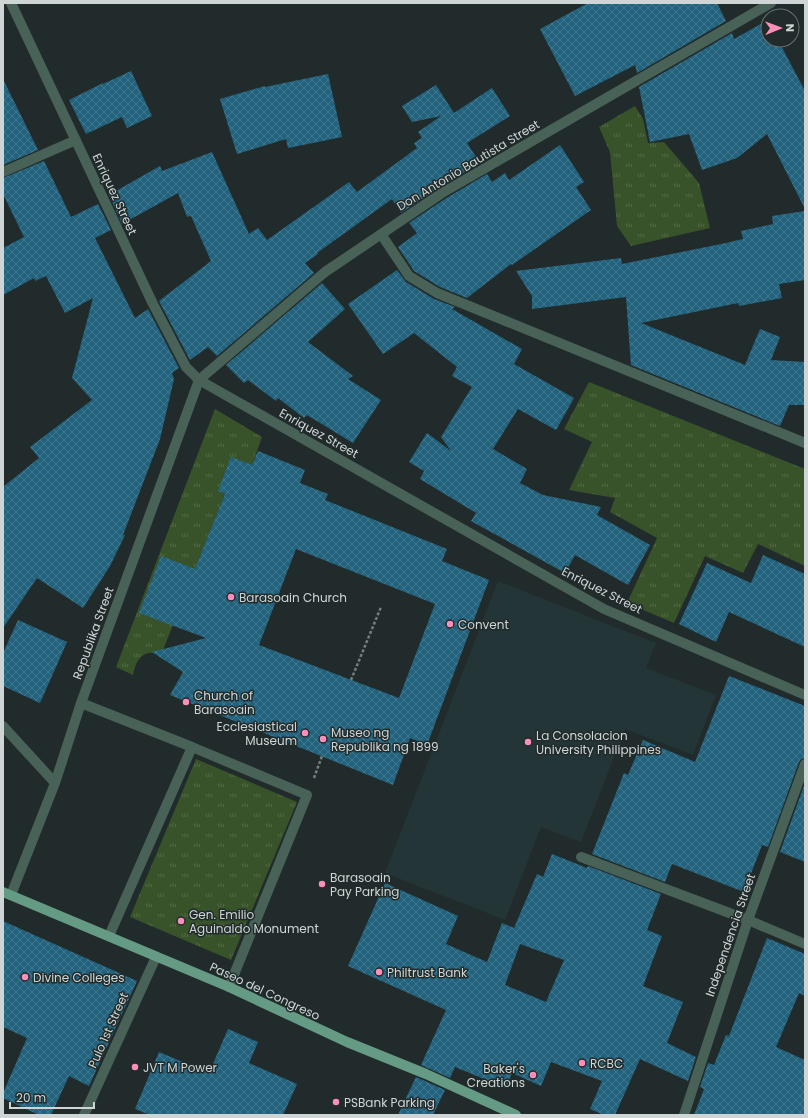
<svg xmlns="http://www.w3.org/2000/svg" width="808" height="1118" font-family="Poppins,sans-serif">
	<defs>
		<pattern id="grass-tufts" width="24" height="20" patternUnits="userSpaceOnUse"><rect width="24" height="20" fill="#385329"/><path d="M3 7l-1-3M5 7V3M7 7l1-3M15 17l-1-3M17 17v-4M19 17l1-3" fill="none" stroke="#546b47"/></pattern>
		<pattern id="building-cross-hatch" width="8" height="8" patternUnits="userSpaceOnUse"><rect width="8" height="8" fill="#22627d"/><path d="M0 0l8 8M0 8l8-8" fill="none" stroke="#41788f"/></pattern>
	</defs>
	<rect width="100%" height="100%" fill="#212b2b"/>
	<path fill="#233536" d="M498,581L656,643L646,668L716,695L693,755L625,729L581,842L541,827L505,920L385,873Z"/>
	<path fill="url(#grass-tufts)" d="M635,106L643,119L648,143L664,142L699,183L710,228L631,246L617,226L610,152L599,127Z
		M589,382L805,469V566L758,544L743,573L705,556L674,623L627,603L657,538L610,512L615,498L569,490L592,442L564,429Z
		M215,409L262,437L252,465L218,491L225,494L161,655C144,648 136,659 133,675L116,667Z
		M196,759L297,802L231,960L130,917Z"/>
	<path fill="url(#building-cross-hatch)" fill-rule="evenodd" d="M588,3H717L726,21L637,73L635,65L575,96L540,29Z
		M768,20V40H778L805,91V209L767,134L737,158L702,170L689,134L650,142L639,87L732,33L734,39Z
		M131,71L152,116L127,128L122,117L86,134L69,100L103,83V84Z
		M328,74L342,137L288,148L286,139L237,154L220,99L265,86V87Z
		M3,79L38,150L3,165Z
		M436,85L454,113L492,88L510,116L467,143L480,163L438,188L401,213L392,199L317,253L318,254L305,263L314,273L217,356L208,347L190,360L159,301L211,261L191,216L187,217L178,193L122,224L109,195L160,166L162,171L212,152L249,234L258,228L267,240L349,182L357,192L417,148L414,143L422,138L418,132L441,116L412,122L402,106Z
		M560,145L584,182L576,187L591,210L512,265L511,264L467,298L440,287L414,271L398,247L417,233L409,223L445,199L487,174L492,182L505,173L509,180Z
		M44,161L71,217L98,204L111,230L95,238L135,318L148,309L179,368L172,373L174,379L160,439L123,535H125L110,566L83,608L37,578L3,628V487L39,458L30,447L92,400L72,378L93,298L65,313L46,276L35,281L34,278L3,295V248L24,237L3,194V178Z
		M805,211V280L779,284L782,298L739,306L738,303L641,323L745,365L760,329L780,337L771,360L805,362V405H789L780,426L631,365L626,297L532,309V296L516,271L621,258L622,264L726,243L743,239L741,231L773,224L772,216Z
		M397,270L406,282L434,299L455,307L452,309L522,349L514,364L574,398L556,430L518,409L493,449L527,469L520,483L543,495L601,507L597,515L650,545L628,585L575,555L565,573L471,521L476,513L420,479L424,471L409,462L427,433L451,451L441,437L472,387L452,376L457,367L414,333L383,354L348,304Z
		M322,283L345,309L308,342L353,376L348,379L381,400L353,443L307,415L304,418L278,398L276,401L248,380L244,383L226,365Z
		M258,451L305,470L300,483L328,494L325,500L447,549L442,561L489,580L427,745L410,738L393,785L170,695L183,672L152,652L206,638L139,613L161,556L195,569L225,494L218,491L231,457L252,465ZM296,549L435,604L399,698L259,645Z
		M763,555L805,574V647L729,612L716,642L679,624L707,563L751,583Z
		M18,620L67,642L40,703L3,686V653Z
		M729,676L805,706V758L801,759L799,762L768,847L762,845L744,892L672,864L665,882L592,854L624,773L628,775L643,740L695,762Z
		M805,783V862L780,852Z
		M552,854L587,868L588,866L661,894L647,930L662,936L643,986L683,1002L667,1043L696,1057L688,1081L640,1059L615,1115H604L590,1109L602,1081L551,1062L541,1086L512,1073L506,1088L455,1067L450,1078L421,1065L446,1010L348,966L385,883L458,916L446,944L487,962L502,923L514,928L537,874L543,877ZM520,944L564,960L546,1002L505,985Z
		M3,921L137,981L89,1086L69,1076L51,1115H39L3,1098V1093L27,1038L3,1027Z
		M767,938L805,954V996L799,993L776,1047L805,1060V1115H694L704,1089L700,1087L708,1063L714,1065L726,1035L729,1036Z
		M228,1029L258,1042L249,1063L297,1084L283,1115H150L135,1109L159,1052L209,1073Z
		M416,1077L445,1090L433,1115H398Z"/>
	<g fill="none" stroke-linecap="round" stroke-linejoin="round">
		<path stroke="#767e7e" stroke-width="2.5" stroke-dasharray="3 2" stroke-linecap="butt" d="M351,680L381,607
			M314,778L322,756"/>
		<path stroke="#496257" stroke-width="10" d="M11,3L153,304L186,367L199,380L604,609L805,695
			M3,172L76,140
			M381,234L409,276L437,293L805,443
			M81,703L192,747
			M3,726L55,783
			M581,857L748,920L805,944
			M11,895L55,783L81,703L199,380L325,272L442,193L771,3
			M109,936L192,747L307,795L229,987
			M84,1115L156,957
			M684,1115L748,920L805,764"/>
		<path stroke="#659a84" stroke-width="10" d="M3,892L229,987L347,1042L426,1074L516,1115"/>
	</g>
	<g fill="#ff8ebb" stroke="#212b2b" stroke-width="1.5">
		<circle cx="231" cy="597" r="4"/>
		<circle cx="450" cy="624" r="4"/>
		<circle cx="186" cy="702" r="4"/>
		<circle cx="305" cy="733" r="4"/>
		<circle cx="323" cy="739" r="4"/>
		<circle cx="528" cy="742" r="4"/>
		<circle cx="322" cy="884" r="4"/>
		<circle cx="181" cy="921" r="4"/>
		<circle cx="379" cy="972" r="4"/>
		<circle cx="25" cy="977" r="4"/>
		<circle cx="582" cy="1063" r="4"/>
		<circle cx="135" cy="1067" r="4"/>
		<circle cx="533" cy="1075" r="4"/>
		<circle cx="336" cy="1102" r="4"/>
	</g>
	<g text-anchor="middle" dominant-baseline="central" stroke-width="3" stroke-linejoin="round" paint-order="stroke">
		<g font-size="12" fill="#cfd5d5" stroke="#212b2b">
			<text transform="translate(468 165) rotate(-31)">Don Antonio Bautista Street</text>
			<text transform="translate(115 194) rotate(65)">Enriquez Street</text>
			<text transform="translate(319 433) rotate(29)">Enriquez Street</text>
			<text transform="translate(602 590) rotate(27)">Enriquez Street</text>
			<text transform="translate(93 633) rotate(-70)">Republika Street</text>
			<text transform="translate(730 935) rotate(-71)">Independencia Street</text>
			<text transform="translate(265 991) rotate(25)">Paseo del Congreso</text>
			<text transform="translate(108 1030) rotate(-66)">Pulo 1st Street</text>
		</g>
		<g font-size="12" fill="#cfd5d5" stroke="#212b2b" text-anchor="start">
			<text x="239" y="597">Barasoain Church</text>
			<text x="458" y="624">Convent</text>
			<text x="194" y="695">Church of<tspan x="194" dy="14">Barasoain</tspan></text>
			<text x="297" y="726" text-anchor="end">Ecclesiastical<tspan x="297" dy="14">Museum</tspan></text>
			<text x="331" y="732">Museo ng<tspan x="331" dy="14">Republika ng 1899</tspan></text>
			<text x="536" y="735">La Consolacion<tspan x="536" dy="14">University Philippines</tspan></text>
			<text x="330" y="877">Barasoain<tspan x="330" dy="14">Pay Parking</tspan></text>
			<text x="189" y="914">Gen. Emilio<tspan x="189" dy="14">Aguinaldo Monument</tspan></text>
			<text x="387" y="972">Philtrust Bank</text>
			<text x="33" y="977">Divine Colleges</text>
			<text x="590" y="1063">RCBC</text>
			<text x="143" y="1067">JVT M Power</text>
			<text x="525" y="1068" text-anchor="end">Baker's<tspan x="525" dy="14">Creations</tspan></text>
			<text x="344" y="1102">PSBank Parking</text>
		</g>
	</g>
	<rect width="808" height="1118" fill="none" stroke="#cfd5d5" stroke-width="8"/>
	<g transform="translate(780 28) rotate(89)"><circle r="19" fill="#212b2b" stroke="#676f6f"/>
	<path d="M0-3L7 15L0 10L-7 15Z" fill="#ff8ebb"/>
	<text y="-6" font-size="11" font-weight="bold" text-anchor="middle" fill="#cfd5d5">N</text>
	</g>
	<path d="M10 1102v6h84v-6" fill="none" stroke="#cfd5d5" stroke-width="2"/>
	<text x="16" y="1102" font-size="12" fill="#cfd5d5" stroke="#212b2b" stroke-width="3" paint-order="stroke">20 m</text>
</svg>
